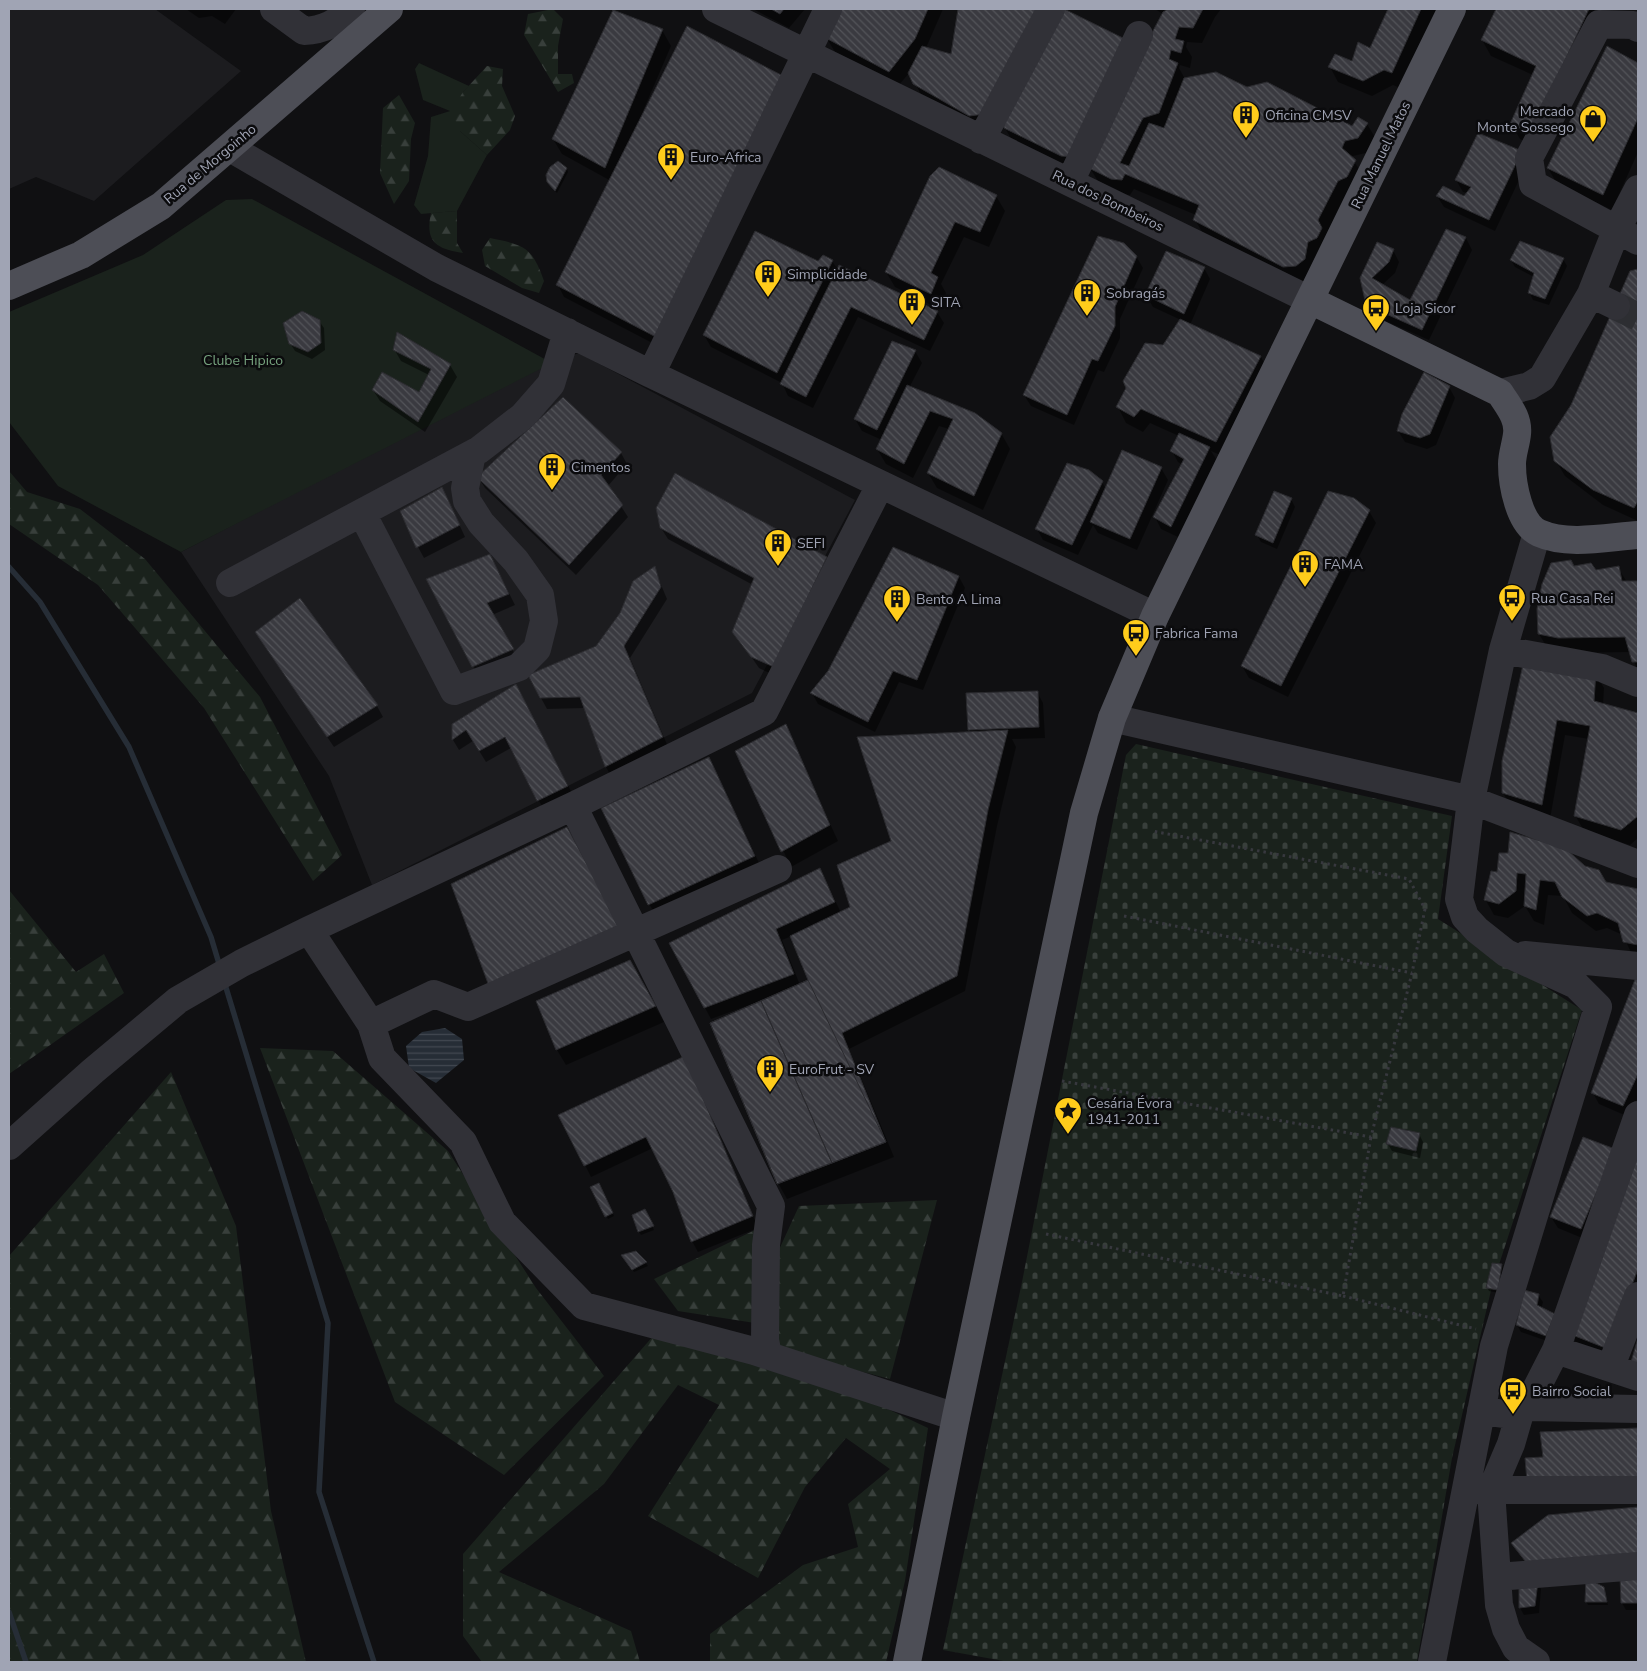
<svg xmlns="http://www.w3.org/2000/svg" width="1647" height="1671" font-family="'Nunito Sans',sans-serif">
	<defs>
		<pattern id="forest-firs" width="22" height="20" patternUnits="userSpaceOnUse" patternTransform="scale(1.25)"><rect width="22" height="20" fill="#1a221c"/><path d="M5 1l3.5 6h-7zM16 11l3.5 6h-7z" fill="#383f3b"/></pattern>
		<pattern id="cemetery-stones" width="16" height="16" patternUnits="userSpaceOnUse" patternTransform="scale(1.25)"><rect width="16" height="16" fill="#1a221c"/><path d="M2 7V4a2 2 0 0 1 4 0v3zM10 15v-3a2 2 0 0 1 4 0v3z" fill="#383f3b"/></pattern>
		<pattern id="water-rules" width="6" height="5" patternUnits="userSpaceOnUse" patternTransform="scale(1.25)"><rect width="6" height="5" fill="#262d36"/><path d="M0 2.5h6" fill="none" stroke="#424851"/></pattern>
		<pattern id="building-back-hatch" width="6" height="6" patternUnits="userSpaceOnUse" patternTransform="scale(1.25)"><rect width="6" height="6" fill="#3a3a40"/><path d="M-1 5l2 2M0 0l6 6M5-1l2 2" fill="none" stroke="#535459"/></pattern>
	</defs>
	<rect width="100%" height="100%" fill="#101012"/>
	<path fill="#1c1c1f" d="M9,9H155L241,71L94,201L36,177L9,189Z
		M579,353L855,500L752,693L372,885L329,776L181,552L533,369Z"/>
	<path fill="#1a221c" d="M419,63L469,86L463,92L460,131L487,155L457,211L421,214L414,205L428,156L431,117L450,111L423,100L415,69Z
		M252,199L552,363L181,552L58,486L9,422V312L143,255L226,200Z"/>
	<path fill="url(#forest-firs)" d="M553,9L563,19L558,46V74H572L574,83L558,92L524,35L528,14Z
		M487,66L503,69L502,86L515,116L510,130L487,155L460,131L451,111L463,92Z
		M399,95L415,123L411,139L409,181L394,204L380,173L383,108Z
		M457,211V243L463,253C435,249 425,241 431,213Z
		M490,238C525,245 532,247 544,281L539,293L522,288L485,266L482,250Z
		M9,471L27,492L80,509L145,559L260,697L342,855L313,881L204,708L98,585L9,524Z
		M9,890L76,972L104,954L124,993L9,1074Z
		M260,1048L333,1051L448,1151L536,1288L604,1376L504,1475L395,1402Z
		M171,1072L236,1226L271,1511L306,1662H9V1256Z
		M937,1200L890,1379L775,1349L772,1265L799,1206Z
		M755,1230V1323L678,1311L654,1279Z
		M654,1335L843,1388L928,1428L905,1581L886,1662H710V1634L803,1565L858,1547L848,1504L890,1469L846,1438L805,1487L758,1578L648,1516L719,1405L678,1385L604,1484L499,1572L631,1631L640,1662H482L463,1636V1554Z"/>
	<path fill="url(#cemetery-stones)" d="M1136,744L1452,816L1438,919L1582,1010L1492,1286L1452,1458L1417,1662H1009L943,1650L1022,1282L1126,755Z"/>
	<path fill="url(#water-rules)" d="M445,1028L462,1039L464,1060L436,1083L409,1068L406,1046L422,1032Z"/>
	<path fill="#0007" fill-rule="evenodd" d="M186,9H236L225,24L212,16L199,18Z
		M753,9H805L789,28Z
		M840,9H943L926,48L952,56L958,9H1044L994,129L923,99L910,72L898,86L835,52L826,37Z
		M1155,9H1221L1215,17L1202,43L1187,42L1186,47L1192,57L1190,68L1180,65L1179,68L1185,79L1247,88L1352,127L1367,124L1376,139L1366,153L1353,156L1352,159L1364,176L1305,281L1293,282L1204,235L1195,220L1196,215L1134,189L1130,195L1121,194L1099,183L1090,168L1163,14Z
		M1389,9H1437L1400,88L1393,85L1372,96L1338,82L1330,67L1353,62L1371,50Z
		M1498,9H1605L1539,148L1520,139L1511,124L1533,75L1491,56L1482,40Z
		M1063,10L1071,171L1014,144L1005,128Z
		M662,30L671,46L643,111L645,112L662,348L564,297L558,285L611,181L562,154L553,139Z
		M1608,48L1638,65V152L1612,210L1557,184L1548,168Z
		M1479,134L1527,163L1495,231L1444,207L1437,196L1464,198L1468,193L1463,192L1456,180Z
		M567,169L568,172L557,193L550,185Z
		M931,177L996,196L1005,211L989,247L964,237L941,284L946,293L939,309L895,287L886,272Z
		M1447,230L1466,238L1472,250L1429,340L1374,316L1368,305L1361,278L1393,250L1399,262L1395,273L1382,285L1410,302Z
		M1136,256L1143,268L1120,319V338L1104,372L1098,370L1074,425L1031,406L1024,395Z
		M1563,259L1567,266L1549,305L1533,300L1529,292L1534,277L1515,267L1511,260Z
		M832,261L838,270L937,312L944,323L930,351L858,317L813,408L788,396L782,383L711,347L704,335L819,262Z
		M1204,268L1210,279L1190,325L1261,357L1269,372L1225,457L1211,451L1216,459L1178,537L1161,529L1155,517L1183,465L1178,462L1172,451L1179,436L1150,423L1143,432L1126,423L1118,407L1164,347L1181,320L1153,307L1146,295Z
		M1638,270V521L1603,505L1565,476L1556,461L1572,406L1631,272Z
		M319,321L324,328L325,350L312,359L295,351L290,343Z
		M398,334L450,365L457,377L425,432L380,401L373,390L420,394L429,375L401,361L394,349Z
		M915,351L922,363L909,388L1001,433L1010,449L983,510L937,488L928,473L949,429L939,426L913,478L886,464L877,449L882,440L862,431L855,419Z
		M1449,387L1455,398L1436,445L1427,449L1405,442L1398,431Z
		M621,453L627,464L608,486L628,517L576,575L485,488L478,477Z
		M1161,468L1168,480L1137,550L1098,533L1093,525L1078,555L1043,540L1037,529L1102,482L1106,489Z
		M1291,499L1295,507L1277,549L1261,542L1257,535Z
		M1353,499L1369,511L1376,523L1288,697L1249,678L1242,666Z
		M448,500L465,537L424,558L418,547Z
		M661,528L826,557L832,569L780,678L759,668L734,632L753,585L668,539Z
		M490,555L515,605L492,615L519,661L480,678L473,666Z
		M1574,567L1595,571L1618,568L1627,582H1638V671L1630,652L1567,653L1548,649L1539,634Z
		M654,568L667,599L630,658L669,749L612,778L606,767L585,708L547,709L541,698L597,647Z
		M959,577L965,588L923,690L899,682L875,732L818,704L812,693Z
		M263,643L377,706L383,717L334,747Z
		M1595,673L1604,688L1603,705L1638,715V838L1630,845L1584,831L1575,815L1589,739L1565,735L1550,819L1512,808L1503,793V761Z
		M1037,692L1043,703L1045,738L1012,739L1016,747L997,826L965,991L849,1049L894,1157L787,1199L778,1183L752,1004L711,1019L671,944L826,881L841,913L852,908L892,842L971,733L969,729ZM792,936L810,981L800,985L782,940Z
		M522,697L574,797L545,812L511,748L486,762L473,741L459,750L453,740V725Z
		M785,726L838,841L791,867L736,751Z
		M709,759L761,867L656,915L649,904Z
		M1500,854L1605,883L1638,890V958L1633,957L1623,935L1607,928L1596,931L1572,913L1563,896L1548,895L1544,925L1534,921L1525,906L1508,918L1494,915L1485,899L1498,874Z
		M629,961L664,1022L566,1065L557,1050L537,1001Z
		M1637,979L1638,1097L1629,1117L1599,1104L1593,1093Z
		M691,1069L758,1228L698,1252L692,1241L674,1191L653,1148L591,1177L560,1115Z
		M1419,1134L1423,1142L1420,1158L1392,1151L1388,1144Z
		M1638,1153V1306L1616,1363L1580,1349L1571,1334Z
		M1621,1162L1587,1240L1558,1228L1551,1217Z
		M592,1187L601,1188L614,1216L608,1219Z
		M645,1211L654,1230L641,1235L639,1232Z
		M636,1252L648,1266L634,1272L625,1259Z
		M1501,1265L1503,1269L1499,1293L1489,1291L1487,1287Z
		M1538,1295L1543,1302L1541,1309L1554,1315L1550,1342L1521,1332L1517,1325ZM1537,1299H1539L1536,1312Z
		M1638,1508V1573L1539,1581L1513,1543L1548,1516Z
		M1638,1578V1610H1626L1622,1603Z
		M1537,1582L1541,1589L1539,1613L1524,1615L1520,1608Z
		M1603,1588L1608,1605H1588L1586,1601Z"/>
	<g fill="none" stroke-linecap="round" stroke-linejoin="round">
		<path stroke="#262d36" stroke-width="5.5" d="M9,567L40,602L129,747L211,937L220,967
			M224,981L328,1323L319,1492L374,1662
			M9,1612L26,1662"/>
	</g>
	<path fill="url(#building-back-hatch)" stroke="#2a2a2e" d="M771,9H784L780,14Z
		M838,9H928L915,39L889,72L824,37Z
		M958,9H1037L985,114L969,116L913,84L908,73L922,46L951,54Z
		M1064,9L1131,42L1075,157L1061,156L1004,128V110Z
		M1168,9H1203L1193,28L1179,27L1175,39L1184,41L1181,53L1171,50L1169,59L1178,63L1159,113L1143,118L1120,163L1129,166L1149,123L1164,128L1184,78L1216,72L1247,87L1267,82L1352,126L1358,117L1368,123L1358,138L1345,141L1342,148L1356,160L1347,177L1338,181L1318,220L1322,228L1317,238L1308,242L1305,259L1296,266L1283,267L1193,220L1199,205L1125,174L1122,180L1111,179L1089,168L1146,44L1163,12Z
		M1388,9H1421L1392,73L1384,70L1363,81L1328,67L1335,54L1352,61L1358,42L1370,48Z
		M1496,9H1589L1531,133L1510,124L1536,66L1481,40Z
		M613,10L663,29L605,168L552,139Z
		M687,26L785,77L656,337L556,285Z
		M1607,46L1638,63V118L1603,195L1547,168Z
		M1478,133L1522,151L1489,220L1436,196L1443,186L1464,196L1471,187L1455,180Z
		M558,161L567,168L555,191L547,182L546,175L550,167Z
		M939,167L997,195L980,232L955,222L931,273L938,277L931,294L885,272L930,176Z
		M1446,229L1466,237L1422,330L1366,305L1360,278L1377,242L1394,249L1389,262L1372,278L1410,300Z
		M755,231L818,261L823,255L833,260L777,373L703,335Z
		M1098,236L1124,243L1137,256L1115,307V326L1098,361L1092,359L1067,415L1023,395Z
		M1520,241L1564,258L1545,299L1528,293L1534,273L1510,260Z
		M1166,251L1205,267L1184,314L1145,295Z
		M839,265L938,311L924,340L851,307L806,397L780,384Z
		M1638,269V501L1634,508L1593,490L1554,461L1550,437L1571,405L1630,271Z
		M302,311L320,320L321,343L308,352L289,344L283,323Z
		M1180,319L1261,356L1216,442L1141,409L1134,417L1116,407L1126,388L1123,381L1145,343L1163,345Z
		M397,332L451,364L418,422L372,390L382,372L419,392L431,369L393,350Z
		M892,341L916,350L877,430L854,419Z
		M1424,372L1450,386L1430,434L1420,438L1397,431L1402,414Z
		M907,385L975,413L1002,433L974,496L927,473L953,419L930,411L904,464L876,449Z
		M563,397L622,452L601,475L623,505L569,565L477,477Z
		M1179,433L1210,447L1171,527L1153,517L1184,459L1170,451Z
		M1122,450L1162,467L1130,539L1090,522Z
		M1067,463L1089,470L1103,481L1072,545L1035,529Z
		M675,473L827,557L774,667L751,657L732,632L754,578L660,528L656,508Z
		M442,487L460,525L416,548L400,511Z
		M1274,491L1292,498L1273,543L1255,535Z
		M1328,491L1354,498L1370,510L1281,686L1241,666Z
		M893,547L959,576L917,680L893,671L868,722L810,693L828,671Z
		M490,554L509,594L487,603L514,649L472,667L426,579Z
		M1571,560L1574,566L1591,563L1596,570L1619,566L1622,581H1638V662H1632L1625,637L1558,638L1538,634L1537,609L1542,584L1551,563Z
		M655,566L661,587L624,646L663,737L605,767L580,697L540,698L528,675L596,646L620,613L633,581Z
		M300,598L378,705L327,737L255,632Z
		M1524,660L1596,671L1594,701L1638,713V816L1621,830L1574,816L1590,726L1557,720L1542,805L1502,793V761Z
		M516,684L568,786L537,801L505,737L479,751L466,730L452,740V724Z
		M1038,691L1039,727L968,730L966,693Z
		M786,724L830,825L781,852L735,751Z
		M1008,730L988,810L957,976L842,1033L886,1142L777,1184L710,1023L808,980L790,936L850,907L837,865L891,841L857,737Z
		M709,757L755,856L648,905L601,808Z
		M567,827L621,927L489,986L451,884Z
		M1510,832L1565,848L1585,866L1599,870L1606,882L1638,889V945L1623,942L1618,923L1597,913L1587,916L1562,897L1555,882L1540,880L1536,910L1524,906L1526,874L1517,873L1516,891L1499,904L1484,900L1491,871L1497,872L1499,853H1508Z
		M820,868L835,902L776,929L794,974L704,1008L669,943Z
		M630,960L656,1006L556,1050L536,1001Z
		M1636,977L1638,978V1074L1623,1106L1591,1093Z
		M808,980L886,1142L832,1163L761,1001Z
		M761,1001L832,1163L777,1184L710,1023Z
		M685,1056L753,1216L691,1242L673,1192L646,1137L584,1166L558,1115Z
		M1391,1127L1420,1133L1416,1151L1386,1144Z
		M1583,1137L1615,1149L1581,1229L1550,1217Z
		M1638,1149V1269L1608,1349L1570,1334Z
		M599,1183L613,1213L605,1217L590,1187Z
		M645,1209L654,1226L638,1232L632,1215Z
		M636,1251L647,1262L632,1270L621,1255Z
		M1492,1263L1502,1264L1498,1290L1486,1288Z
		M1524,1290L1539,1294L1537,1305L1555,1314L1546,1336L1516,1325Z
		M1638,1338V1365L1631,1362Z
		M1638,1428V1477L1527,1481L1525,1458L1543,1457L1540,1432Z
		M1638,1507V1558L1529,1566L1511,1543L1548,1515Z
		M1620,1576L1638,1577V1603H1621Z
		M1586,1578L1604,1587L1607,1602H1585Z
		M1538,1581L1535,1606L1519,1608V1583Z"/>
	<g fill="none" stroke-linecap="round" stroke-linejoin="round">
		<path stroke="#2d2e32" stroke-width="28" stroke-dasharray="28 14" stroke-linecap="butt" d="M1616,306L1638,317"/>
		<path stroke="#37383e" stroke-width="3" stroke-dasharray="2.5 4" stroke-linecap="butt" d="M1124,916L1412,973
			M1062,1081L1371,1137L1412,973L1425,909L1409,879L1152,831
			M1046,1234L1343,1296L1371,1137
			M1343,1296L1476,1329"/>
		<path stroke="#313137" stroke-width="28" d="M274,9L304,31C324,30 337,23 351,9
			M716,9L1310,300
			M828,9L651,374L1155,616
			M1638,28L1633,25L1599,24L1529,158L1533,184L1638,241
			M981,140L1051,9
			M230,148L437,268L651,374
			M1070,182L1139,35
			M1591,294L1616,306
			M1500,393L1529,386L1542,378L1591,294L1616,231L1638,189
			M362,513L454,691L519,667L537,649L544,621L540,595L516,561L481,523L467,501L465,488L472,454
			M230,583L479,450L523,416L551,384L567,332
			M1503,650L1602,668L1638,683
			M1112,718L1471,800L1638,864
			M573,806L771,1206L766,1245L765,1340L768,1355
			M309,930L371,1024L382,1058L463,1142L502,1222L584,1306L754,1351L956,1417
			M1525,955L1638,966
			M371,1024L434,994L468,1007L778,869
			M9,1146L93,1071L178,1000L242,963L309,930L573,806L764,712L880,485
			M1556,1350L1638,1377
			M1611,1366L1638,1296
			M1527,1407L1638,1409
			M1481,1411L1513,1415L1527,1407L1556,1350L1638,1115
			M1520,1413L1511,1444L1491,1491L1499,1605L1506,1629L1516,1648L1536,1662
			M1475,1490H1638
			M1497,1577L1638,1566
			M1432,1662L1494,1346L1598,1007L1576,985L1506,953L1477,930L1465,917L1459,899L1471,800L1503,650L1537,533"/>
		<path stroke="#4d4e56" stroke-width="28" d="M9,286L81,255L161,206L389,9
			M1310,300L1500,393C1508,406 1519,418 1517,434C1516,444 1512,454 1512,464C1512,484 1519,524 1539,533C1568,546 1608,537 1638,535
			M907,1662L956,1417L1084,813L1112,718L1155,616L1452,9"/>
	</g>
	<defs>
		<symbol id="building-pin" viewBox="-11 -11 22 30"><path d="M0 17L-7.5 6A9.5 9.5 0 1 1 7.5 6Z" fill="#ffcc1b" stroke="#0b0b0d"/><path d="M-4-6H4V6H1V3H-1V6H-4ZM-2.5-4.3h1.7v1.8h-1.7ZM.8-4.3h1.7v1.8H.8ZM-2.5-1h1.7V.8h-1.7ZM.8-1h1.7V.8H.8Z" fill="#111"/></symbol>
		<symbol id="shop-pin" viewBox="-11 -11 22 30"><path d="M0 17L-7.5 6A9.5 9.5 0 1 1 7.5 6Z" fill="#ffcc1b" stroke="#0b0b0d"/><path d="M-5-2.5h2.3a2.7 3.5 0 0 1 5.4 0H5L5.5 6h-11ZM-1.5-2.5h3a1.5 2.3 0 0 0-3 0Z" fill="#111"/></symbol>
		<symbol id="bus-pin" viewBox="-11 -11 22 30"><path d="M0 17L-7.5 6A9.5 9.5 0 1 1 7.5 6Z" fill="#ffcc1b" stroke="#0b0b0d"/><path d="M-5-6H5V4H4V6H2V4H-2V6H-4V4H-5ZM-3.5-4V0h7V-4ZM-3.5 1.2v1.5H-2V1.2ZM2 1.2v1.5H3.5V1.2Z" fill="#111"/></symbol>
		<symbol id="sight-pin" viewBox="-11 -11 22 30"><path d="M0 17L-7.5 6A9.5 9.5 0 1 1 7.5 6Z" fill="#ffcc1b" stroke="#0b0b0d"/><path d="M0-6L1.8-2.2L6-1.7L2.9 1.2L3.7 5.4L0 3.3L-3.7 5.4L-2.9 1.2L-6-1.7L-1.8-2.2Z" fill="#111"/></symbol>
	</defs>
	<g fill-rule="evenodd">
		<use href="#building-pin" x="1230" y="99" width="32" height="43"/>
		<use href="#shop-pin" x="1577" y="103" width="32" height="43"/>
		<use href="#building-pin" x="655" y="141" width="32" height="43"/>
		<use href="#building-pin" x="752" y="258" width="32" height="43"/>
		<use href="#building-pin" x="1071" y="277" width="32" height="43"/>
		<use href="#building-pin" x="896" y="286" width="32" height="43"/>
		<use href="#bus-pin" x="1360" y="292" width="32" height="43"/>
		<use href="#building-pin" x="536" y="451" width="32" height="43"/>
		<use href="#building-pin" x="762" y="527" width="32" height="43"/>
		<use href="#building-pin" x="1289" y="548" width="32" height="43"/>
		<use href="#bus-pin" x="1496" y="582" width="32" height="43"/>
		<use href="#building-pin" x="881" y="583" width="32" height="43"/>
		<use href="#bus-pin" x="1120" y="617" width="32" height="43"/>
		<use href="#building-pin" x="754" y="1053" width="32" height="43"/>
		<use href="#sight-pin" x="1052" y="1095" width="32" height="43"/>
		<use href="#bus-pin" x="1497" y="1375" width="32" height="43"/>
	</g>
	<g text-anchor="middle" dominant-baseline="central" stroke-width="5" stroke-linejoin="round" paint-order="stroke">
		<g font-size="14" fill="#a0a4b4" stroke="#0b0b0d" text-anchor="start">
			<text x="1574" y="111" text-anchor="end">Mercado<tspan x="1574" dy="16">Monte Sossego</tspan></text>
			<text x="1265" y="115">Oficina CMSV</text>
			<text x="690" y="157">Euro-Africa</text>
			<text x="787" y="274">Simplicidade</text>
			<text x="1106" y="293">Sobragás</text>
			<text x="931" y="302">SITA</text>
			<text x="1395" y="308">Loja Sicor</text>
			<text x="571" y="467">Cimentos</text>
			<text x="797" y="543">SEFI</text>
			<text x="1324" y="564">FAMA</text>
			<text x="1531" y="598">Rua Casa Rei</text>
			<text x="916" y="599">Bento A Lima</text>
			<text x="1155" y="633">Fabrica Fama</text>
			<text x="789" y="1069">EuroFrut - SV</text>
			<text x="1087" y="1103">Cesária Évora<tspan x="1087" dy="16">1941-2011</tspan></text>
			<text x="1532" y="1391">Bairro Social</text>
		</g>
		<g font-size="14" fill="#a0a4b4" stroke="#0b0b0d">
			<text transform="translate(1381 155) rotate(-64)">Rua Manuel Matos</text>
			<text transform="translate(210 164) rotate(-40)">Rua de Morgoinho</text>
			<text transform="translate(1108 201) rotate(26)">Rua dos Bombeiros</text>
		</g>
		<g font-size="14" fill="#75a17d" stroke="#0b0b0d">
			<text x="243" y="360">Clube Hipico</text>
		</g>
	</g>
	<rect width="1647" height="1671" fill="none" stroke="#a0a4b4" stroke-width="20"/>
</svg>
